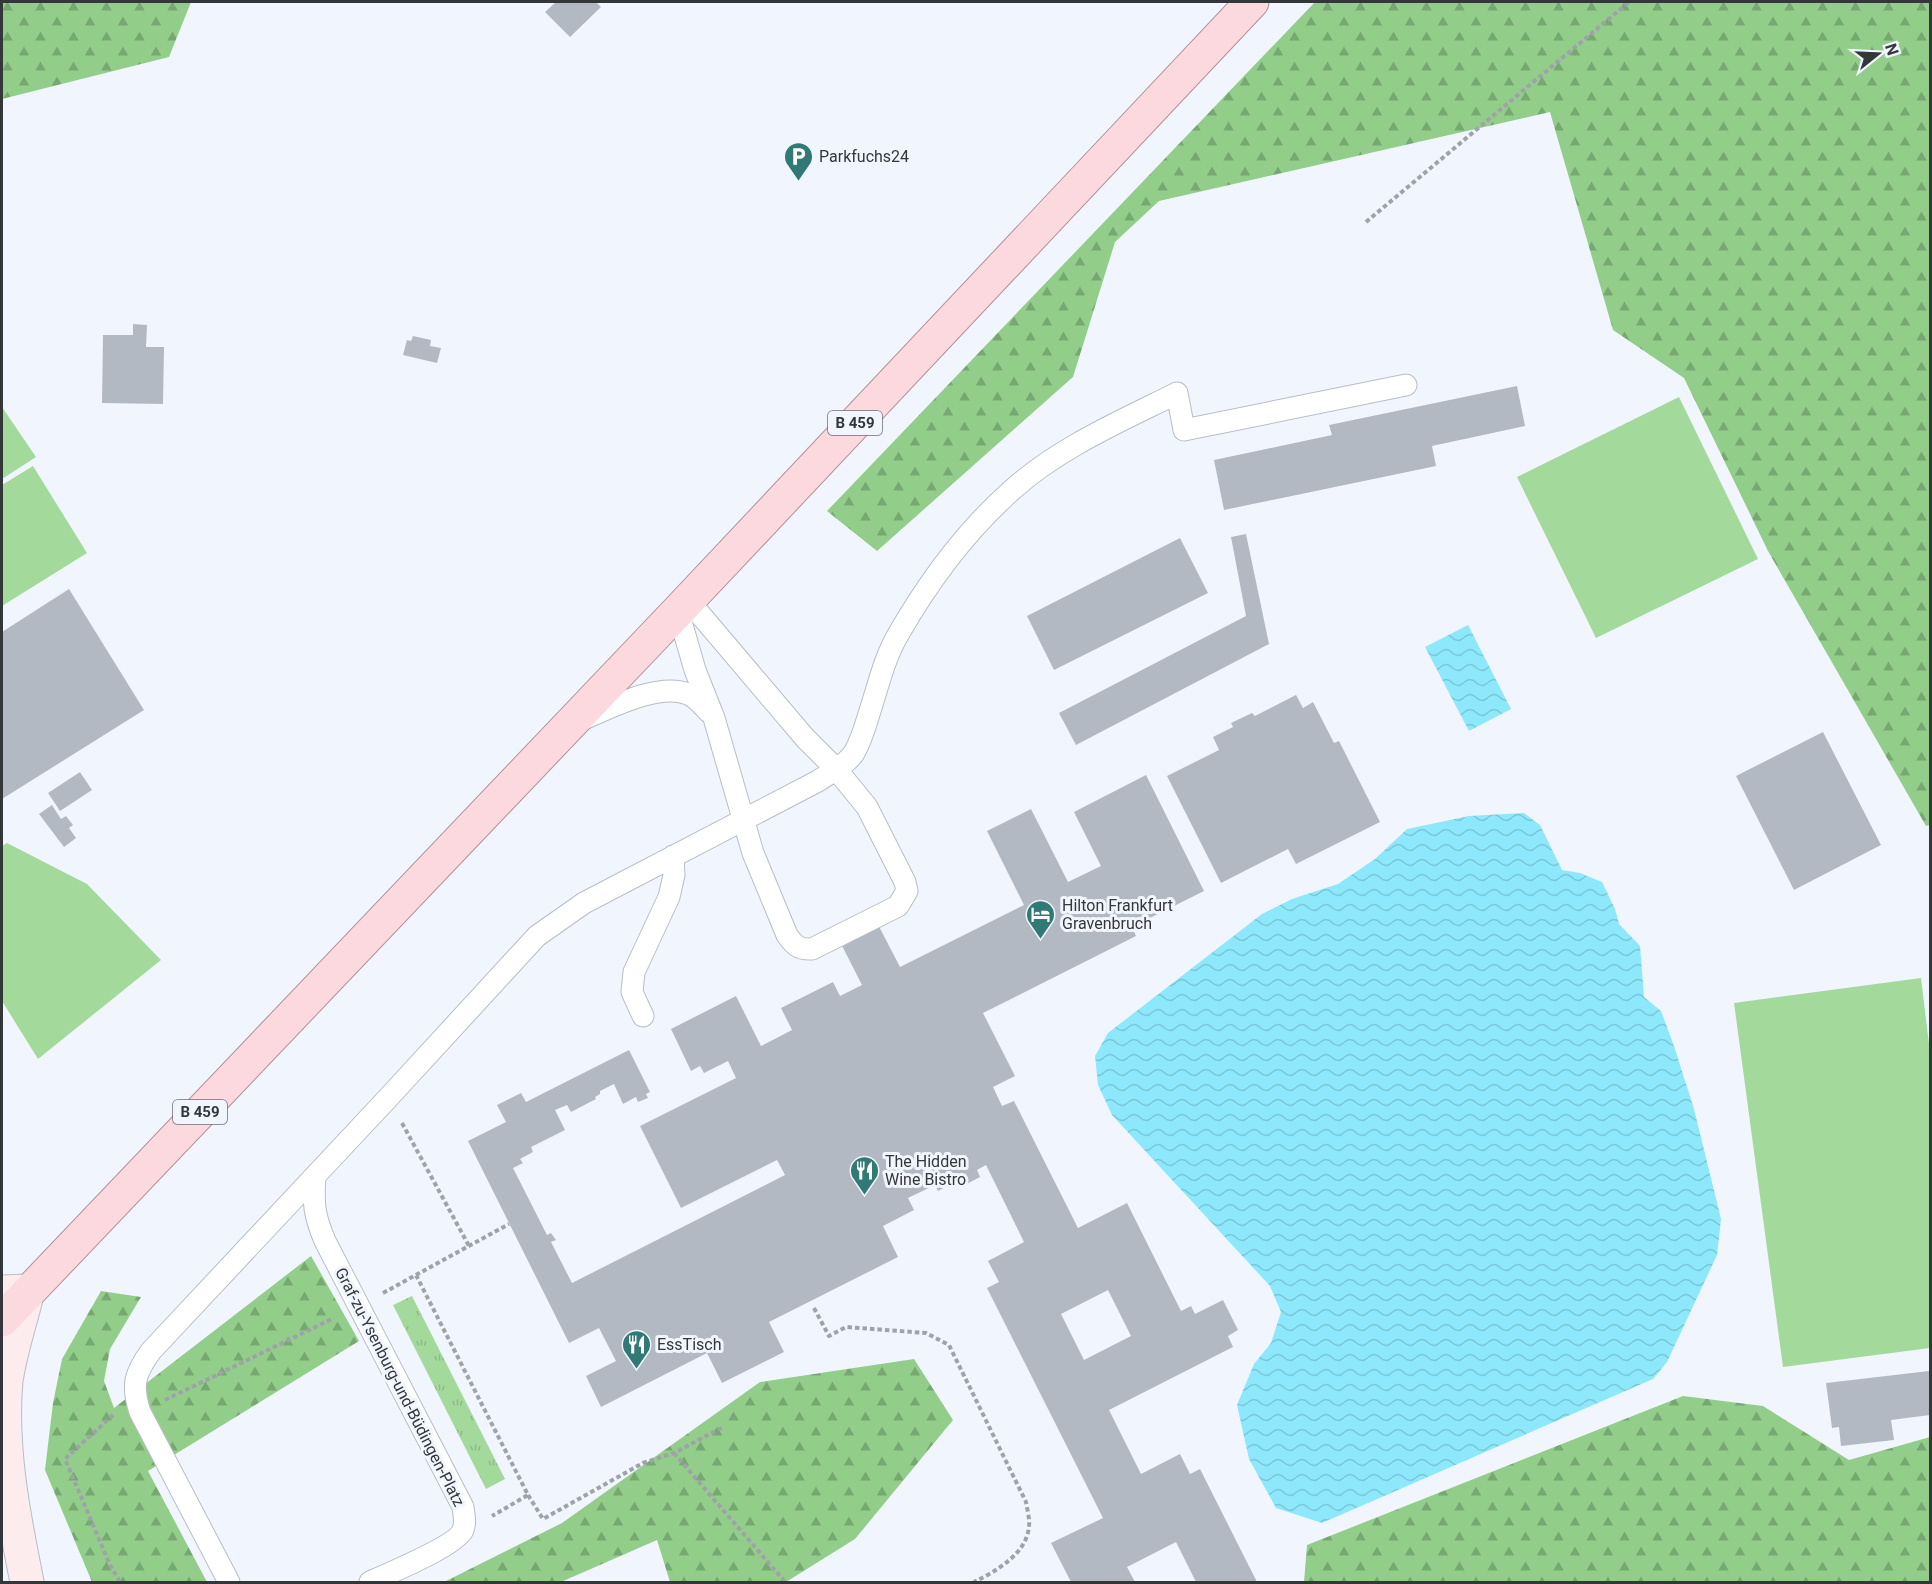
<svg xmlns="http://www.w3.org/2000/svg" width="1932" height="1584" font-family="Roboto,sans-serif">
	<defs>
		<pattern id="grass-tufts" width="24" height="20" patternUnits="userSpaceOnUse" patternTransform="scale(1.5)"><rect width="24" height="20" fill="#a4d99c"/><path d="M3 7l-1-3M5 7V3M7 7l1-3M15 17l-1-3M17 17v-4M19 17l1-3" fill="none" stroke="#8ebb87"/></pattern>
		<pattern id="forest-firs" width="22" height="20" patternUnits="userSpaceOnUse" patternTransform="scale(1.5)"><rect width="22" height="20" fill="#92ce89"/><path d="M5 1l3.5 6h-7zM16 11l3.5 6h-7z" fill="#78a871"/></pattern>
		<pattern id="water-waves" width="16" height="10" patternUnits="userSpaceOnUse" patternTransform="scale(1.5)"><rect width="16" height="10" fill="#8ce8fa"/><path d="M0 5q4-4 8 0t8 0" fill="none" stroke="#79c8d7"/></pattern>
	</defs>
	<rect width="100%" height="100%" fill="#f1f6fe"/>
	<path fill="url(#grass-tufts)" d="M412,1296L505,1479L486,1489L393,1305Z"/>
	<path fill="url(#forest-firs)" d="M2,2H191L169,57L2,99Z
		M1315,2H1930V825L1926,826L1768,551L1684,378L1613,330L1550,112L1159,201L1115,242L1073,377L877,551L827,511Z
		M311,1256L359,1341L148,1471L207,1582H92L45,1470L53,1403L62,1359L101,1291L141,1297L110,1349L104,1381L114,1408Z
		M914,1359L953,1420L855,1539L786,1582H670L657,1540L561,1582H444L562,1523L760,1382Z
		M1683,1396L1763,1406L1849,1460L1930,1437V1582H1304L1307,1545Z"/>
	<path fill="#a4d99c" d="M1679,397L1758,559L1596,638L1517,477Z
		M2,407L36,457L2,479Z
		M33,466L87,553L2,606V485Z
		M7,843L87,884L161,960L38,1059L2,1001V846Z
		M1921,978L1930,1052V1348L1783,1367L1734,1003Z"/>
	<path fill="url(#water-waves)" d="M1468,625L1511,709L1469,731L1425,647Z
		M1524,813L1540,825L1562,870L1580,873L1602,882L1615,909L1619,924L1640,946L1644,997L1661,1011L1674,1046L1694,1109L1721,1219L1717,1255L1667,1362L1653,1379L1322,1523L1276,1508L1249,1459L1237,1405L1254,1364L1271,1343L1281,1312L1270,1286L1112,1115L1098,1085L1095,1056L1108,1033L1262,914L1292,899L1338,884L1375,859L1407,829L1469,816Z"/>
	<path fill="#b3b9c2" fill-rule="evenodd" d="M556,2H596L601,7L570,37L545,12Z
		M133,324L147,325L146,347H164L163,404L102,403L103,335H133Z
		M413,336L431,340L430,346L441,348L437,363L403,355L407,340L411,341Z
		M1517,386L1525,426L1432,446L1436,466L1224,510L1214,460L1332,435L1329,425Z
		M1246,534L1269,644L1076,745L1059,713L1246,616L1231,537Z
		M1180,538L1208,593L1054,670L1027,616Z
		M69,589L144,710L2,799V632Z
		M1296,695L1303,708L1313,702L1334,743L1339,741L1380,822L1296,864L1288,849L1221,883L1167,776L1219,750L1213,737L1233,727L1231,723L1252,713L1255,716Z
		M1823,732L1881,845L1794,890L1736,776Z
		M80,772L92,790L60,811L48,793Z
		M1146,775L1204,891L1132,927L1136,936L983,1013L1015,1076L993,1087L1002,1106L1014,1101L1078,1228L1127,1203L1181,1311L1191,1306L1195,1314L1223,1300L1238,1330L1228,1336L1233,1347L1109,1410L1141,1474L1180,1454L1190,1474L1200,1469L1257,1582H1196L1176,1542L1127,1567L1135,1582H1071L1051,1543L1103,1518L987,1288L999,1282L988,1261L1024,1242L986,1165L977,1170L980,1177L961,1187L957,1181L938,1191L935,1185L908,1198L914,1210L883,1226L898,1257L769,1322L784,1352L722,1383L707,1353L601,1407L586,1376L616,1361L599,1328L569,1343L468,1141L506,1122L497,1105L521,1093L526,1102L629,1050L650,1092L646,1094L648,1098L638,1102L636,1097L623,1104L614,1084L600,1091V1094L595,1097L596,1099L571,1112L567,1105L555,1110L565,1130L531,1147L533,1152L520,1159L523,1163L513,1168L547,1235L551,1233L556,1240L551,1242L572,1283L785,1175L777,1160L681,1208L640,1126L736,1078L728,1061L704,1073L700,1066L691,1071L671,1029L736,996L761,1046L792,1030L781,1008L833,982L840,996L862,985L834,930L871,911L900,967L1024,905L987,831L1031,809L1068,882L1101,866L1074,812ZM1108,1290L1131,1336L1084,1360L1061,1314Z
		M52,805L61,819L66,816L73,825L69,828L76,838L64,847L39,814Z
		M1929,1371L1930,1415L1891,1420L1894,1440L1841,1446L1839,1427L1832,1428L1826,1383Z"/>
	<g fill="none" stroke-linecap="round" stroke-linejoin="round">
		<defs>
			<path id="service" d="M678,611L695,670L714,718L753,853L787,935C794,945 799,950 812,949L898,906L907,891L905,882L867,807L836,769L805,738L688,600
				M581,720C608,709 658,682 688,694C696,697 703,706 709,712
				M643,1016L632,992L634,972L669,897L674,875L673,856
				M315,1176C313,1204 314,1215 325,1241L463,1507C464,1515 466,1522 463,1530C457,1545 388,1574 370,1582
				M229,1582L140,1412C131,1385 135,1373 151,1351L388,1098L537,936L584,903L818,781C830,773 847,764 854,753C861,741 865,727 869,714C878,687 884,658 899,633C929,581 967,530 1012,490C1060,447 1121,421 1177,393L1184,430L1406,385"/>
			<path id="secondary" d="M2,1292L28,1291C21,1320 10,1352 6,1381C0,1448 14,1517 27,1582"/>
			<path id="primary" d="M2,1320L678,611L1252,2"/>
		</defs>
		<use href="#service" stroke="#b7bdc6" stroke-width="23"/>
		<use href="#secondary" stroke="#b7bdc6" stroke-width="35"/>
		<use href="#primary" stroke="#b49096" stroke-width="35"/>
		<path stroke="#9fa3a9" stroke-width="4" stroke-dasharray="4.5 3" stroke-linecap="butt" d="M1366,222L1629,2
			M402,1123L469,1246
			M416,1275L528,1495L492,1516
			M383,1293L509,1224
			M814,1308L829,1336L846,1327L926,1333L949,1345L1026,1502C1027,1509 1030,1519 1029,1526C1027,1554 996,1571 974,1582
			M165,1400L334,1318
			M113,1415L65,1459L110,1565L120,1582
			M674,1453L785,1582
			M528,1495L543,1519L643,1463L674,1453L723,1427"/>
		<use href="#service" stroke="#fff" stroke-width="21"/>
		<use href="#secondary" stroke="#fdecee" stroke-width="33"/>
		<use href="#primary" stroke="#fbd9de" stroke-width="33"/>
	</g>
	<defs>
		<symbol id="parking-pin" viewBox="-11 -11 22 30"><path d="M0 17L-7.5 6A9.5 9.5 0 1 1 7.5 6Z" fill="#317974" stroke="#f1f6fe"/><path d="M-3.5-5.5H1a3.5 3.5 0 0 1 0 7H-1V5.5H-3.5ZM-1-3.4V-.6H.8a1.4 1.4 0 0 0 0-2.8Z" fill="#fff"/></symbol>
		<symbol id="hotel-pin" viewBox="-11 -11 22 30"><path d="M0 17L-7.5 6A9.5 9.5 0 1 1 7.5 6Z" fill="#317974" stroke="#f1f6fe"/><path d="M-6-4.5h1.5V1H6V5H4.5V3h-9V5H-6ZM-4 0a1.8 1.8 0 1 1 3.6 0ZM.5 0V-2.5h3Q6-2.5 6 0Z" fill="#fff"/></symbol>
		<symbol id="restaurant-pin" viewBox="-11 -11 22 30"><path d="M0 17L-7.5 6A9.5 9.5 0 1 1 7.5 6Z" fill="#317974" stroke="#f1f6fe"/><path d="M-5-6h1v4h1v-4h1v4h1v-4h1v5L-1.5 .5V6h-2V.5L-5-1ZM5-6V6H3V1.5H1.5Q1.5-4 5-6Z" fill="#fff"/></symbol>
	</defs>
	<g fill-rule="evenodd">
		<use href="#parking-pin" x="782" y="140" width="33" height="45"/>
		<use href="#hotel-pin" x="1024" y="898" width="33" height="45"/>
		<use href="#restaurant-pin" x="848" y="1154" width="33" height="45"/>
		<use href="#restaurant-pin" x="620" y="1328" width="33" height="45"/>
	</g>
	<g text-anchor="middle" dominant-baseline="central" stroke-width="6" stroke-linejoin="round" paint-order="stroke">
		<g fill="#f1f6fe" stroke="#6d7075" stroke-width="1.5">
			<rect x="828" y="411" width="54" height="24" rx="4.5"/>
			<rect x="173" y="1100" width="54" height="24" rx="4.5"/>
		</g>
		<g font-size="15" font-weight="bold" fill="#34373a">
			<text x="855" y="423">B 459</text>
			<text x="200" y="1112">B 459</text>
		</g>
		<g font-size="16" fill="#34373a" stroke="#f1f6fe" text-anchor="start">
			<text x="819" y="156">Parkfuchs24</text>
			<text x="1062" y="905">Hilton Frankfurt<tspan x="1062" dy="18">Gravenbruch</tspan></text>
			<text x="885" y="1161">The Hidden<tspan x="885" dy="18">Wine Bistro</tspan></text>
			<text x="657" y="1344">EssTisch</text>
		</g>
		<g font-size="16" fill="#34373a" stroke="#f1f6fe">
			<text transform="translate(400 1387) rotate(63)">Graf-zu-Ysenburg-und-Büdingen-Platz</text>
		</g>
	</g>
	<rect width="1932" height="1584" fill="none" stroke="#34373a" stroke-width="6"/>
	<g transform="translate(1878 54) rotate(72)" stroke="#f1f6fe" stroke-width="4.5" paint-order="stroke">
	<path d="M0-4.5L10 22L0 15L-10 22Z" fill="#34373a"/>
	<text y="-9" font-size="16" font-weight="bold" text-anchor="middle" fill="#34373a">N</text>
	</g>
</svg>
